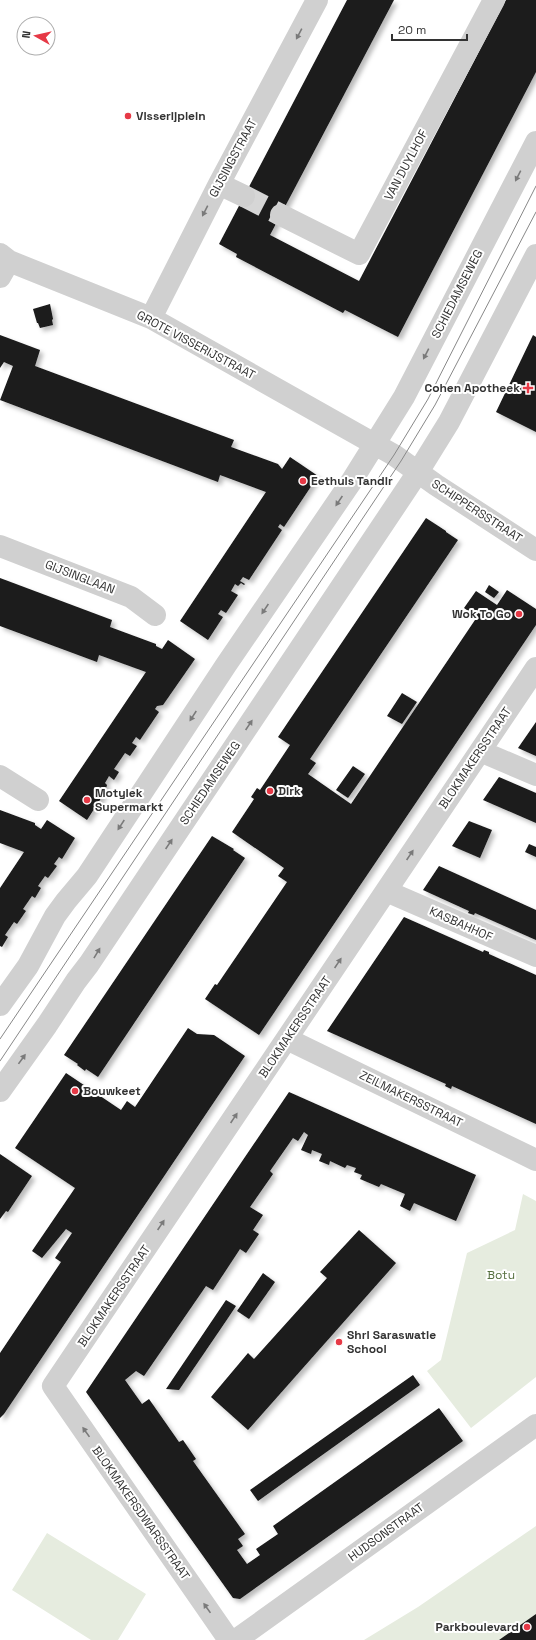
<svg xmlns="http://www.w3.org/2000/svg" width="536" height="1640" font-family="'Space Grotesk',sans-serif">
	<defs>
		<filter id="shadow"><feDropShadow dx="3.5" dy="3.5" stdDeviation="2" flood-color="#0004"/></filter>
	</defs>
	<rect width="100%" height="100%" fill="#fff"/>
	<path fill="#e6ecdf" d="M523,1194L536,1201V1377L471,1428L427,1371L441,1360L467,1253L515,1230Z
		M536,1526V1640H364L418,1607Z
		M47,1533L146,1594L118,1640H91L12,1590Z"/>
	<path fill="#1a1a1a" filter="url(#shadow)" d="M347,0H394L270,235L359,281L506,0H536V72L398,337L345,310L343,313L236,257L237,254L219,244Z
		M50,304L53,319L52,320L53,325L40,328L38,323H37L33,309Z
		M0,335L40,350L35,366L234,440L231,447L278,464L282,469L290,457L318,476L284,527L280,524L278,527L282,530L249,580L243,577L240,581L245,584L244,585L241,583L238,586L235,584L231,591L238,595L226,613L221,610L218,614L223,617L208,640L180,621L266,492L220,475L218,482L0,400L13,366L4,362L0,368Z
		M533,335L536,337V432L496,412Z
		M426,518L446,531V532L458,540L310,759L316,763L308,774L351,804L477,617L464,608L476,591L497,605L507,590L536,609V625L259,1035L205,999L215,984L217,985L287,882L278,876L284,868L232,832L254,799L251,797L257,788L260,790L290,745L278,737Z
		M0,578L112,620L110,627L156,644V646L162,649L168,640L195,659L163,705L157,706L155,709L159,712L140,740L136,737L132,743L137,746L130,756L125,753L114,769L119,772L114,780L109,776L105,783L107,785L105,792L87,820L59,801L146,672L99,655L97,662L0,626Z
		M489,585L499,592L494,598L485,592Z
		M402,693L417,702L402,724L387,716Z
		M536,722V756L518,748Z
		M353,766L365,774L348,798L336,790Z
		M499,777L536,793V823L483,800Z
		M0,810L35,823V825L41,829L47,820L75,838L62,859L59,857L54,864L57,866L48,878L45,876L40,883L38,886L41,888L35,898L32,896L23,909L26,911L17,924L14,922L5,935L8,937L2,947L0,946V888L24,852L0,843Z
		M469,821L492,830L480,858L452,846Z
		M212,836L234,849L233,850L245,858L98,1077L86,1069L85,1071L77,1065L78,1064L64,1055Z
		M529,844L536,847V857L525,852Z
		M439,866L536,910V940L475,913L474,915L468,913L469,911L423,890Z
		M404,917L483,952L484,950L489,952V954L536,975V1124L452,1086L451,1089L445,1086L446,1084L327,1031Z
		M188,1028L197,1034L214,1035L245,1056L4,1414L0,1418V1353L61,1262L55,1258L72,1233L66,1229L42,1258L32,1251L75,1188L15,1148L66,1073L121,1110L127,1101L135,1107Z
		M289,1092L476,1175L456,1221L414,1203L410,1211L400,1206L405,1194L381,1184L379,1187L360,1179L362,1175L354,1172L356,1168L347,1165L345,1168L330,1161L329,1165L319,1161L322,1154L312,1150L311,1154L301,1150L308,1135L304,1132L298,1141L293,1138L270,1171L273,1174L250,1207L263,1215L253,1230L259,1234L246,1253L240,1249L213,1290L206,1286L144,1376L136,1371L125,1380L142,1404L149,1399L179,1442L183,1440L196,1459L193,1461L245,1534L238,1539L243,1546L237,1550L247,1564L260,1555L256,1549L278,1534L273,1526L439,1408L463,1441L240,1599L233,1598L86,1392Z
		M0,1154L32,1176L8,1212L6,1211L0,1219Z
		M359,1230L396,1263L248,1430L211,1397L248,1353L254,1359L327,1278L320,1272Z
		M263,1273L275,1282L249,1319L237,1311Z
		M226,1300L236,1306L226,1321L179,1390L166,1389Z
		M413,1375L420,1385L258,1501L250,1490Z
		M536,1614V1640H499Z"/>
	<g fill="none" stroke-linecap="round" stroke-linejoin="round">
		<path stroke="#d6d6d6" stroke-width="22" stroke-dasharray="22 11" stroke-linecap="butt" d="M244,196L281,215"/>
		<path stroke="#d0d0d0" stroke-width="22" d="M219,184L244,196
			M281,215L359,254L494,0
			M0,254L9,261L151,318L394,455L436,485L536,550
			M0,277L9,261
			M151,318L219,184L317,0
			M0,546L131,597L155,615
			M480,751L536,775
			M0,776L38,800
			M386,891L536,956
			M0,1005L28,966L55,916L66,901L87,876L226,665L351,482L404,397L536,142
			M287,1039L536,1160
			M0,1091L47,1025L76,981L89,964L418,472L449,422L536,255
			M229,1640L53,1386L536,668
			M236,1640L536,1425"/>
		<path stroke="#888" stroke-width="1" d="M0,1039L394,455L428,399L536,186
			M0,1061L401,461L435,405L536,212"/>
	</g>
	<defs><path id="oneway-solid" d="M-6-.8H1V-3.2L6.5 0L1 3.2V.8H-6Z"/></defs>
	<g fill="#7a7a7a">
		<use href="#oneway-solid" transform="translate(299 34) rotate(118)"/>
		<use href="#oneway-solid" transform="translate(518 176) rotate(117)"/>
		<use href="#oneway-solid" transform="translate(205 211) rotate(117)"/>
		<use href="#oneway-solid" transform="translate(426 354) rotate(117)"/>
		<use href="#oneway-solid" transform="translate(339 501) rotate(124)"/>
		<use href="#oneway-solid" transform="translate(265 609) rotate(124)"/>
		<use href="#oneway-solid" transform="translate(193 716) rotate(123)"/>
		<use href="#oneway-solid" transform="translate(249 725) rotate(-56)"/>
		<use href="#oneway-solid" transform="translate(121 825) rotate(123)"/>
		<use href="#oneway-solid" transform="translate(169 844) rotate(-56)"/>
		<use href="#oneway-solid" transform="translate(410 855) rotate(-56)"/>
		<use href="#oneway-solid" transform="translate(97 953) rotate(-59)"/>
		<use href="#oneway-solid" transform="translate(338 963) rotate(-56)"/>
		<use href="#oneway-solid" transform="translate(22 1059) rotate(-54)"/>
		<use href="#oneway-solid" transform="translate(234 1118) rotate(-56)"/>
		<use href="#oneway-solid" transform="translate(161 1225) rotate(-56)"/>
		<use href="#oneway-solid" transform="translate(86 1432) rotate(-125)"/>
		<use href="#oneway-solid" transform="translate(207 1608) rotate(-125)"/>
	</g>
	<g fill="#e63946" stroke="#fff" stroke-width="1.5">
		<circle cx="128" cy="116" r="4"/>
		<path d="M526 382h4v4h4v4h-4v4h-4v-4h-4v-4h4z"/>
		<circle cx="303" cy="481" r="4"/>
		<circle cx="519" cy="614" r="4"/>
		<circle cx="270" cy="791" r="4"/>
		<circle cx="87" cy="800" r="4"/>
		<circle cx="75" cy="1091" r="4"/>
		<circle cx="339" cy="1342" r="4"/>
		<circle cx="527" cy="1627" r="4"/>
	</g>
	<g text-anchor="middle" dominant-baseline="central" stroke-width="4" stroke-linejoin="round" paint-order="stroke">
		<g font-size="12" font-weight="bold" fill="#333" stroke="#fff" text-anchor="start">
			<text x="136" y="116">Visserijplein</text>
			<text x="520" y="388" text-anchor="end">Cohen Apotheek</text>
			<text x="311" y="481">Eethuis Tandir</text>
			<text x="511" y="614" text-anchor="end">Wok To Go</text>
			<text x="278" y="791">Dirk</text>
			<text x="95" y="793">Motylek<tspan x="95" dy="14">Supermarkt</tspan></text>
			<text x="83" y="1091">Bouwkeet</text>
			<text x="347" y="1335">Shri Saraswatie<tspan x="347" dy="14">School</tspan></text>
			<text x="519" y="1627" text-anchor="end">Parkboulevard</text>
		</g>
		<g font-size="12" fill="#333" stroke="#fff">
			<text transform="translate(233 158) rotate(-62)">GIJSINGSTRAAT</text>
			<text transform="translate(406 165) rotate(-62)">VAN DUYLHOF</text>
			<text transform="translate(457 294) rotate(-63)">SCHIEDAMSEWEG</text>
			<text transform="translate(196 345) rotate(28)">GROTE VISSERIJSTRAAT</text>
			<text transform="translate(477 511) rotate(33)">SCHIPPERSSTRAAT</text>
			<text transform="translate(80 577) rotate(21)">GIJSINGLAAN</text>
			<text transform="translate(475 758) rotate(-56)">BLOKMAKERSSTRAAT</text>
			<text transform="translate(210 783) rotate(-56)">SCHIEDAMSEWEG</text>
			<text transform="translate(461 924) rotate(24)">KASBAHHOF</text>
			<text transform="translate(295 1027) rotate(-56)">BLOKMAKERSSTRAAT</text>
			<text transform="translate(411 1099) rotate(26)">ZEILMAKERSSTRAAT</text>
			<text transform="translate(114 1296) rotate(-56)">BLOKMAKERSSTRAAT</text>
			<text transform="translate(141 1513) rotate(55)">BLOKMAKERSDWARSSTRAAT</text>
			<text transform="translate(386 1532) rotate(-36)">HUDSONSTRAAT</text>
		</g>
		<g font-size="12" fill="#56703f" stroke="#fff">
			<text x="501" y="1275">Botu</text>
		</g>
	</g>
	<g transform="translate(36 36) rotate(278)"><circle r="19" fill="#ffffff" stroke="#adadad"/>
	<path d="M0-3L7 15L0 10L-7 15Z" fill="#e63946"/>
	<text y="-6" font-size="11" font-weight="bold" text-anchor="middle" fill="#333333">N</text>
	</g>
	<path d="M392 34v6h75v-6" fill="none" stroke="#333333" stroke-width="2"/>
	<text x="398" y="34" font-size="12" fill="#333333" stroke="#ffffff" stroke-width="3" paint-order="stroke">20 m</text>
</svg>
